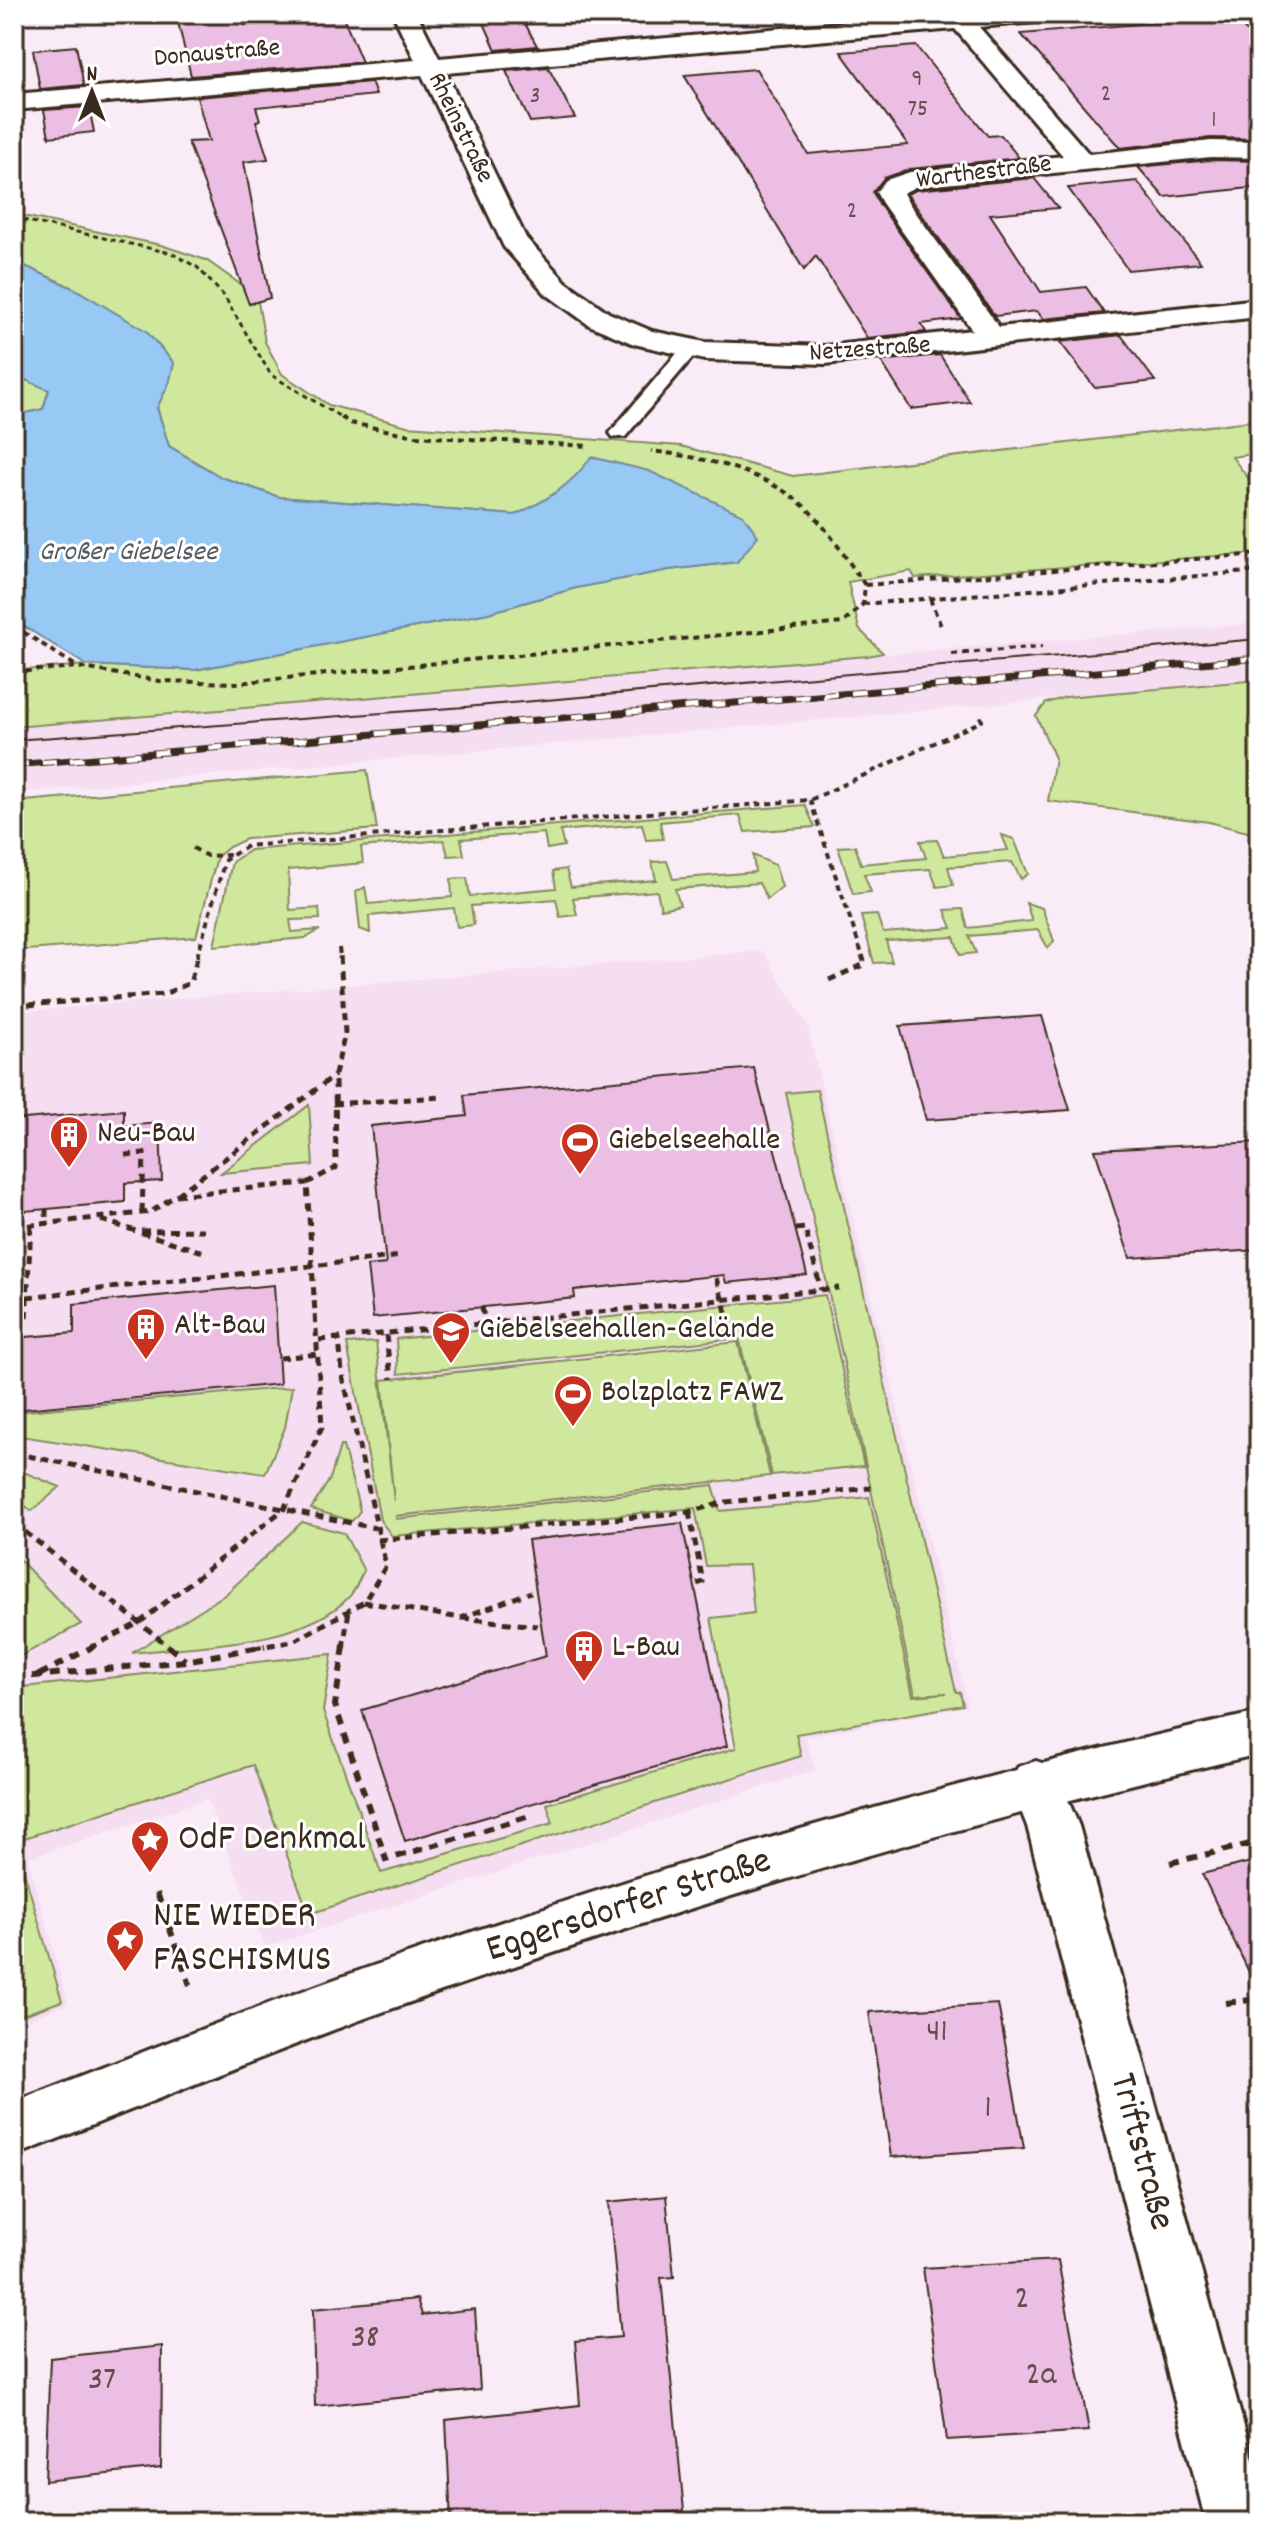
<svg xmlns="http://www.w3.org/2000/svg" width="1273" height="2536" font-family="Dekko,sans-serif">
	<rect width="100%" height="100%" fill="#f9ecf7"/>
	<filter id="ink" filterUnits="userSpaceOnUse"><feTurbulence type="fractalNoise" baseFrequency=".0125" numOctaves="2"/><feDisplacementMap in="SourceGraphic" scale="16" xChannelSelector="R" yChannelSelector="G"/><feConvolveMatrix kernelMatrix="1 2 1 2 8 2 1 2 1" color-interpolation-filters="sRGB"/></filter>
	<g filter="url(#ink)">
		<path fill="#f5def1" d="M1259,623V680L14,793V727Z
			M763,951L807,1024L968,1706L805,1737L816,1770L265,1947L207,1799L28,1858L68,2003L14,2026V1012Z"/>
		<path fill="#cfe89e" stroke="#85895e" stroke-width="2" d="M14,214L161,245L206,260L257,296L265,342L282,374L329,405L407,426L681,446L793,476L1259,420V447L1248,448L1251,454L1232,457L1259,492V553L915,578L911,571L848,582L859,629L883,653L868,656L14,727V671L86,665L195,670L488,613L576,588L669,570L737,562L743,515L592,457C572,485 546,501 515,515L279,497L221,477L169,446L157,407L169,383L174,363L146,332L75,289L14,261Z
			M14,375L49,389L43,409L14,416Z
			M1259,680V835L1209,822L1048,801L1055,758L1036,716L1046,703L1066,697Z
			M367,770L377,829L246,839L229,847L217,857L196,937L14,951V802Z
			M805,805L815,827L745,832L740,815L660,822L663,839L646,840L642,824L560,831L564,846L547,849L544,833L461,839L464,855L448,856L444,840L361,847L363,863L288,870L290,910L319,908L320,919L290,920L292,932L320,930L306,938L214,946L232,862L250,850Z
			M1002,835L1014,839L1028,874L1021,879L1012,862L948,867L953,885L937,887L930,869L864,874L871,892L853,894L838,847L855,846L861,864L926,858L920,841L937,840L944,856L1008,850Z
			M753,855L775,865L782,887L767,899L759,883L675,889L680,905L661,909L657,891L573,898L577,915L560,917L556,899L471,906L474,925L457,927L454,908L369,916L370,933L360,929L356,892L365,887L368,904L452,897L451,879L467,878L470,896L556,888L553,871L566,869L571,887L656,880L652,862L667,861L673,879L755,872Z
			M1026,903L1042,908L1054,941L1048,948L1038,930L969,936L976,953L960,955L954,937L886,941L892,962L874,963L861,916L877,915L883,933L952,928L945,910L963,909L968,928L1032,921Z
			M817,1090L956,1692H960L963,1705L796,1734L801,1756L309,1914L253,1765L15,1841L62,2001L14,2018V1688L332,1654L323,1711L381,1873L553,1823L547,1804L736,1748L711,1618L754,1613L749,1565L706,1566L695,1508L392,1536L380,1520L347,1344L376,1342L394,1501L382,1380L738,1342L770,1476L396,1516V1519L713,1485L720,1511L869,1497L913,1696L947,1693L915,1695L786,1093Z
			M309,1105L313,1165L221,1173Z
			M825,1295L864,1466L772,1475L739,1338L398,1374L396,1339Z
			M292,1387L285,1428L265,1474L14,1435V1412Z
			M340,1446H343L360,1511L352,1521L311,1509L330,1479Z
			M14,1468L60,1487L32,1511L14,1498Z
			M302,1522L344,1533L364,1571C359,1579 355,1591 349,1597C302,1646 195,1645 132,1653L226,1594Z
			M14,1554L81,1624L15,1659L14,1656Z"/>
		<path fill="#97c9f4" stroke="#72899e" stroke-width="2" d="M14,261L75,289L146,331L174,363L169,383L157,408L169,446L221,477L279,497L515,515C546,501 572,485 591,457L649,471L743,515L758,536L737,562L669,570L576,588L488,613L195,670L86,665L14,620V416L43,409L49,390L14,375Z"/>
		<path fill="#ecbee3" stroke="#3b2a1e" stroke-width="2" d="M176,14H241L244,25L343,17L362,62L191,76Z
			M480,14H520L537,46L496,50Z
			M1232,16L1259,44V139L1211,138L1120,148L1021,34Z
			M76,46L84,85L40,89L33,50Z
			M916,46L988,136L1001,135L1019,158L910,169L884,178L873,192L879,204L961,319L921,324L926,332L867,338L816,256L804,270L684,75L756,69L808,154L908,145L841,52Z
			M548,67L575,118L530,122L506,71Z
			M371,82L376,95L256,107L260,120L256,121L268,159L244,162L270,298L249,304L188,142L209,141L197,97Z
			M89,107L94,132L49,137L44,110Z
			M1211,160L1259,161V187L1164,197L1138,167Z
			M1034,178L1058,208L990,214L1041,292L1086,287L1104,313L1043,319L1037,311L995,316L907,194L916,190Z
			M1137,181L1201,263L1128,270L1068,188Z
			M1121,335L1155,381L1095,388L1060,342Z
			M940,355L970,402L911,409L881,361Z
			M1042,1016L1070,1110L926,1120L900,1026Z
			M754,1068L807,1275L726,1283L724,1275L574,1290L575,1298L373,1318L367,1266L386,1264L371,1126L467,1116L464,1095Z
			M124,1110V1126L160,1123L162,1181L125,1183V1202L14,1212V1120Z
			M1259,1142V1250L1130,1258L1095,1150Z
			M274,1285L280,1384L14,1410V1338L74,1333V1304Z
			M682,1523L727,1746L405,1841L362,1710L546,1656L528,1540Z
			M1259,1860V1993L1202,1874Z
			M998,2004L1024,2148L891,2157L869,2012Z
			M666,2196L674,2277L661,2278L684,2511L566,2522H451L446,2420L580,2405L575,2341L621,2337L609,2202Z
			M1058,2260L1089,2431L947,2440L923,2268Z
			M417,2299L422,2315L475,2309L480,2390L315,2406L313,2309Z
			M162,2346L161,2468L45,2481L50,2358Z"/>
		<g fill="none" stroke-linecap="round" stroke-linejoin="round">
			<defs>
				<path id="service" d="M691,343L700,348L697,352L625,437H613L610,433L613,429L685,344Z"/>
				<path id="minor" d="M393,14H417L439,58L943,14H1059L1055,19L1047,21L979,27L1089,154L1211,141L1259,142V158L1211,157L915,187L903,193L908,202L999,327L1259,299V317L825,364L705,360L634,344L589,325L546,294L504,247L422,75L14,110V94L415,60ZM955,29L1063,156L910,172L886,180L876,192L882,203L972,330L825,346L705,342L652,331L609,313L566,282L526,238L446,73Z
					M1036,1761L1054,1767L1079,1826L1259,2481V2522H1206L1027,1826L1010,1783L1018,1767Z"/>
				<path id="tertiary" d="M1259,1712V1754C955,1824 657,1913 363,2019C246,2062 131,2111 14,2156V2102C130,2058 246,2010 364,1969C657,1866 955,1779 1259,1712Z"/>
			</defs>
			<use href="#service" stroke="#3b2a1e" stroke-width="6"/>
			<use href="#minor" stroke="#3b2a1e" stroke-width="6"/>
			<use href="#tertiary" stroke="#3b2a1e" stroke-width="6"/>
			<path stroke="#3b2a1e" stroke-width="3" stroke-dasharray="5 4" stroke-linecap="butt" d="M14,218L171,253L197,267L224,296L271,375L344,419"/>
			<path stroke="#3b2a1e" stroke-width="4" stroke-dasharray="6 5" stroke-linecap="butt" d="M341,417L350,423L416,436L589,446
				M865,585L1259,554
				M930,599L941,626
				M863,604L1259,571
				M14,626L76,666
				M952,654L1042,647
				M14,672L77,667L160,681L236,683L843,623L863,604L865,585C846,559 829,529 805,507C765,471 703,457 651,451
				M810,800L863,957
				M193,848L207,856L230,855
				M339,948L340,957
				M197,957L225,860L247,846L810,800L982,721L979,713"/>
			<path stroke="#3b2a1e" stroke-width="5" stroke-dasharray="8 6" stroke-linecap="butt" d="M829,980L865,964L862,955
				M14,1006L164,994L190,983L198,955
				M333,1104L441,1097
				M125,1155L144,1153L142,1213
				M177,1195L335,1075
				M46,1209V1223
				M101,1220L203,1252
				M14,1227L151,1212L176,1195L307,1183
				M796,1229L805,1228L821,1290
				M141,1231L204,1230
				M14,1273L29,1271
				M716,1278L734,1338
				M27,1297L402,1256
				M482,1307L485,1324
				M14,1321L26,1320L31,1225
				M386,1335L391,1379
				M319,1340L839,1288
				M280,1358L319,1354
				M14,1453L375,1528
				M689,1512L703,1582L697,1584
				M14,1523L171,1648
				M378,1540L689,1512L726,1502L871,1488
				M364,1602L461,1618L531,1592
				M462,1618L537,1626
				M90,1648L139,1623L284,1509L322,1427L307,1183L336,1168L335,1075L345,1033L340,955
				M254,1648L294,1641L364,1602L386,1566L342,1372L339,1339
				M343,1648L349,1611"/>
			<path stroke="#3b2a1e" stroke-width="6" stroke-dasharray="10 8" stroke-linecap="butt" d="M168,1646L185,1660
				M344,1646L335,1705L386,1860L533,1815
				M39,1675L94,1646
				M14,1678L186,1661L265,1646
				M1170,1863L1259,1842
				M157,1893L190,1985
				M1226,2003L1259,1999"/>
			<use href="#service" fill="#fff" fill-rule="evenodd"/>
			<use href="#minor" fill="#fff" fill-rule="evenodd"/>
			<use href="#tertiary" fill="#fff" fill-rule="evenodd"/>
			<path stroke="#3b2a1e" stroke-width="2" d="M14,740L465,707L1259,639"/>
			<defs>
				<path id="rail" d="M14,765L1259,658"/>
			</defs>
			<use href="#rail" stroke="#3b2a1e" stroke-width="7"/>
			<use href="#rail" stroke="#fff" stroke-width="5" stroke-dasharray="14" stroke-linecap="butt"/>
		</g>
	</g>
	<defs>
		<symbol id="building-pin" viewBox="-11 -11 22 30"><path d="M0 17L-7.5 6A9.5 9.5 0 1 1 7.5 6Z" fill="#c8321e" stroke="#fff"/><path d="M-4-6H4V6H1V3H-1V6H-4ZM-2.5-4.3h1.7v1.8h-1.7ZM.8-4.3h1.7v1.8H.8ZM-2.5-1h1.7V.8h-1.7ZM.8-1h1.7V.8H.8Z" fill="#fff"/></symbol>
		<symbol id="stadium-pin" viewBox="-11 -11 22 30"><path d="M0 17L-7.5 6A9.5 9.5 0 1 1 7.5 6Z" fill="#c8321e" stroke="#fff"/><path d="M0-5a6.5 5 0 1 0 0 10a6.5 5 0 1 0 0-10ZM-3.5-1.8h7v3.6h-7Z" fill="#fff"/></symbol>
		<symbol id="school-pin" viewBox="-11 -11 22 30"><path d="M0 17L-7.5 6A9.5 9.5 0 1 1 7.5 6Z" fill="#c8321e" stroke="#fff"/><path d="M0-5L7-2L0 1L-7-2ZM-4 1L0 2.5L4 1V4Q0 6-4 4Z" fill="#fff"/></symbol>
		<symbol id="sight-pin" viewBox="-11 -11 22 30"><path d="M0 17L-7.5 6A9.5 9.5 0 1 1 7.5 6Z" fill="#c8321e" stroke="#fff"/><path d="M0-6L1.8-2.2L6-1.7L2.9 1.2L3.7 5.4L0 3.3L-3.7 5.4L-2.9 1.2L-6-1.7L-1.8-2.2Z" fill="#fff"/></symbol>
	</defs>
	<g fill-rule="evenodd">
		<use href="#building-pin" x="47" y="1113" width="44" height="60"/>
		<use href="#stadium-pin" x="558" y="1120" width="44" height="60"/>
		<use href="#building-pin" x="124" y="1305" width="44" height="60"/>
		<use href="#school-pin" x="429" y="1309" width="44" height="60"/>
		<use href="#stadium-pin" x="551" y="1372" width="44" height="60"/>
		<use href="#building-pin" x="562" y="1627" width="44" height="60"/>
		<use href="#sight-pin" x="128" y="1818" width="44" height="60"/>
		<use href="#sight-pin" x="103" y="1917" width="44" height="60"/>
	</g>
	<g text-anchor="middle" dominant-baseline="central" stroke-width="6" stroke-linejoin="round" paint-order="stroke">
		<g font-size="24" fill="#674f4f">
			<text x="917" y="80">9</text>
			<text x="1106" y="95">2</text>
			<text x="535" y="97">3</text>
			<text x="918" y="110">75</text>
			<text x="1214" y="121">1</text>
			<text x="852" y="212">2</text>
		</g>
		<g font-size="26" fill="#3b2a1e" stroke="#fff">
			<text transform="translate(217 54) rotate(-5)">Donaustraße</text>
			<text transform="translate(460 128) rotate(64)">Rheinstraße</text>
			<text transform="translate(984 173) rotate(-7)">Warthestraße</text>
			<text transform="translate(870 350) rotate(-4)">Netzestraße</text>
		</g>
		<g font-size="28" font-style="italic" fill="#575a5e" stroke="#fff">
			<text x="128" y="554">Großer Giebelsee</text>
		</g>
		<g font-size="32" fill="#3b2a1e" stroke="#fff" text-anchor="start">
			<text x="97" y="1135">Neu-Bau</text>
			<text x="608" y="1142">Giebelseehalle</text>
			<text x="174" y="1327">Alt-Bau</text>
			<text x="479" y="1331">Giebelseehallen-Gelände</text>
			<text x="601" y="1394">Bolzplatz FAWZ</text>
			<text x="612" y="1649">L-Bau</text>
		</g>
		<g font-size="34" fill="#674f4f">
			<text x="937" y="2033">41</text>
			<text x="988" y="2109">1</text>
			<text x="1022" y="2300">2</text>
			<text x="365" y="2339">38</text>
			<text x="1041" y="2376">2a</text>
			<text x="102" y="2381">37</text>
		</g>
		<g font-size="38" fill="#3b2a1e" stroke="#fff" text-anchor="start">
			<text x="178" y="1840">OdF Denkmal</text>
			<text x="153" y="1917">NIE WIEDER<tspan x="153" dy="44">FASCHISMUS</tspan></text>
		</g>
		<g font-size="38" fill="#3b2a1e" stroke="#fff">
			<text transform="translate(629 1907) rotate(-18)">Eggersdorfer Straße</text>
			<text transform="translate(1140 2152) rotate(75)">Triftstraße</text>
		</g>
	</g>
	<rect width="1273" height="2536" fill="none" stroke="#fff" stroke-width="48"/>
	<rect x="24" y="24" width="1225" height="2488" fill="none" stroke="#3b2a1e" stroke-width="3" filter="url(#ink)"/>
	<g transform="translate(92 92)" stroke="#ffffff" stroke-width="6" paint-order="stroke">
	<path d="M0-6L14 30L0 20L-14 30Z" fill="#3b2a1e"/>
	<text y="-12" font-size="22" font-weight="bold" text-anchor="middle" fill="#3b2a1e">N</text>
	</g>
</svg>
